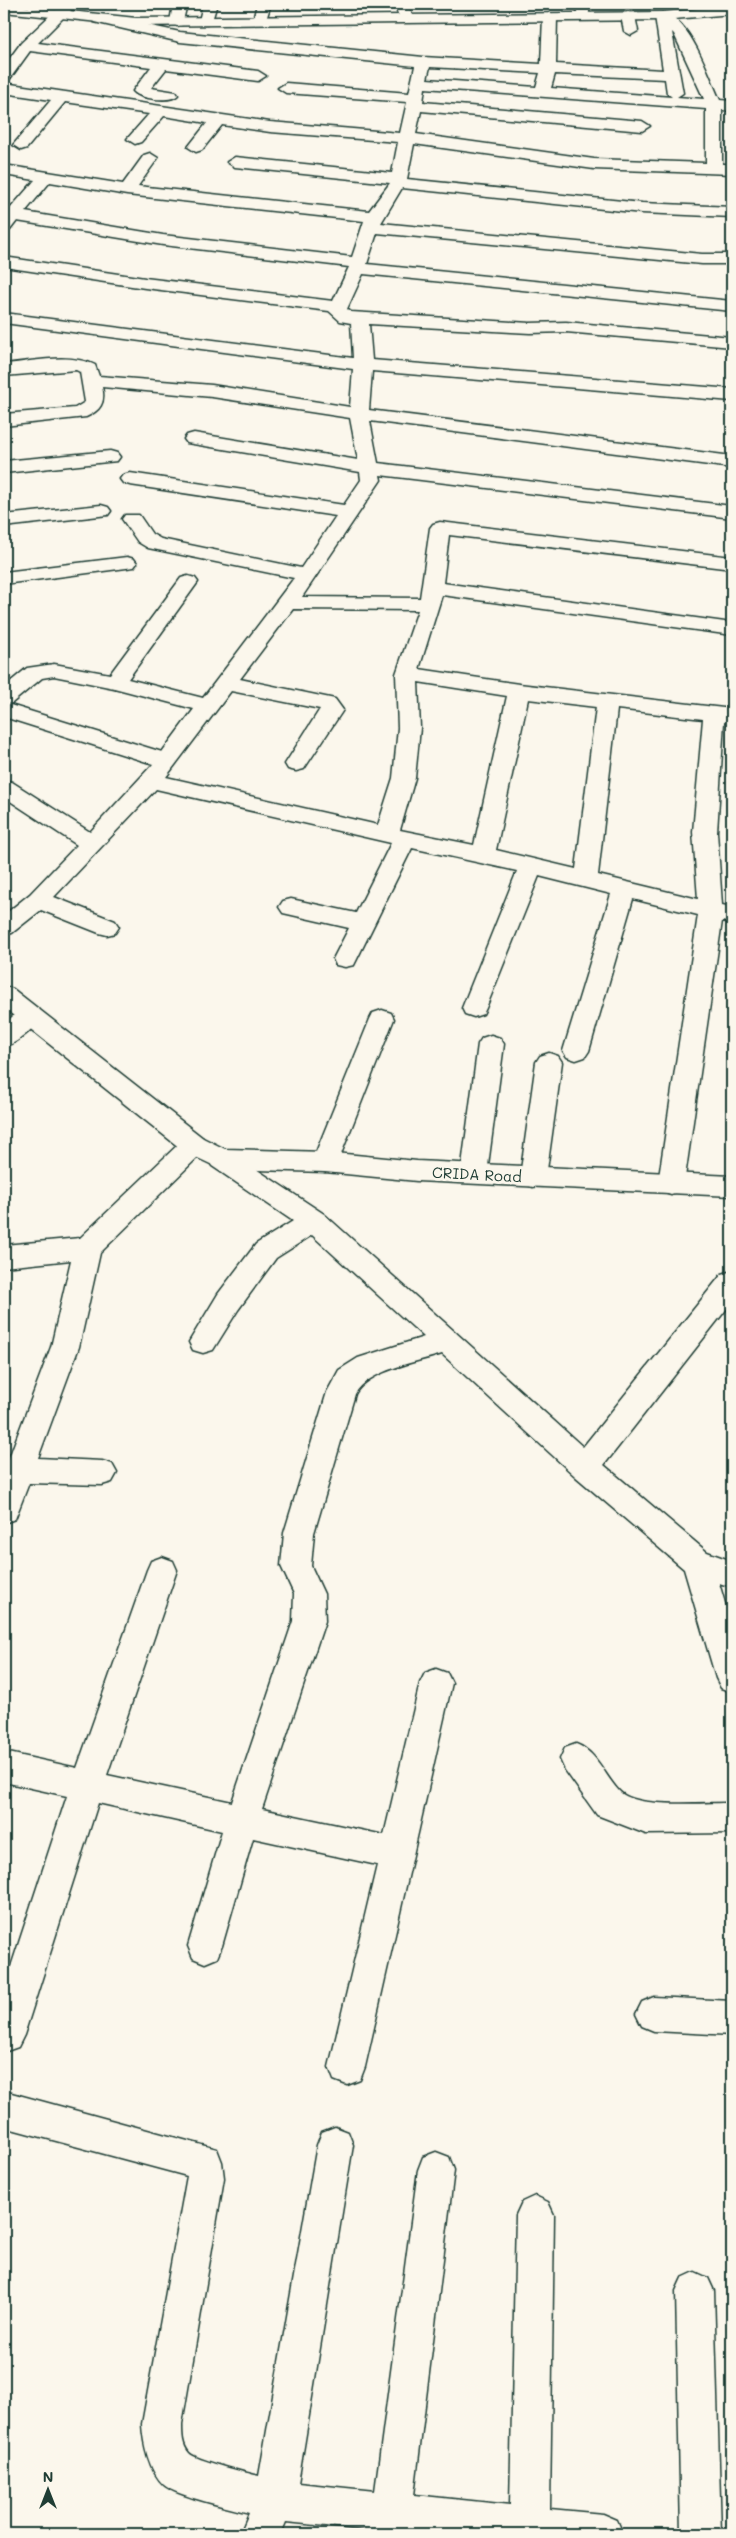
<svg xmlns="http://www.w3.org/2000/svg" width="736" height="2538" font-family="Mali,sans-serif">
	<rect width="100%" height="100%" fill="#fbf7ec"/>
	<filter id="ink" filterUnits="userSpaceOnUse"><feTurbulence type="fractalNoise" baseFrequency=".02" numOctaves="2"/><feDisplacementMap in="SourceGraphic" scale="10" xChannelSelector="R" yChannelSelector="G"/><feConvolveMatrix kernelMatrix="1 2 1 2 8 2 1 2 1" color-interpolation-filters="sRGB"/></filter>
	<g filter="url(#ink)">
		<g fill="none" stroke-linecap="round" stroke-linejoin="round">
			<defs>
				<path id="minor" d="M62,4H77L38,43L258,71L266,76L258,81L166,69L151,88L176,92L178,95C171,103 139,99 133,91L151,67L30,51L9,80L4,82V66L21,43Z
					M173,4H187L182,25L177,26L170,22Z
					M203,4H217L211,24L206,25L199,21Z
					M257,4H271L265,23L260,24L253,20Z
					M394,4H408L413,18L411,21H401Z
					M576,4H590L588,19H578Z
					M628,12L635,16L638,31L631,35L624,31L621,16Z
					M662,12C691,19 708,75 720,100L732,101V111L722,110V164H732V174L594,169L414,144L407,179L642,203L732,207V217L642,213L402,188L381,223L702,254H732V264H702L377,233L367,264L732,301V311L363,274L347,309L351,312L530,323L566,322L732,337V347L566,332L530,333L369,324L372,360L732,389V401L372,371L369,410L732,456V468L370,421L378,463L732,506V518L380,475L381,480L302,597L420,598L430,528L433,524L440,522L732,557V569L449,535L443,583L732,623V635L442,595L419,669L519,684L732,709V723L724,722L717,832L722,905L732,907V923L722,921L684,1184L680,1191L671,1194L662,1191L658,1184L698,915L633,899L589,1051L585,1057L576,1060L567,1057L563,1051L611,894L539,876L486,1008L483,1014L474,1017L465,1014L462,1008L517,871L412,848L357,959L354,965L345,967L336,965L333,959L349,928L283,913L279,907L283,901L291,899L356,913L391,843L156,789L54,897L115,921L119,927L115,933L107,935L99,933L41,910L12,933L4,935V915L30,894L77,845L4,797V780L12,782L90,832L153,764L4,717V687L27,668L54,664L110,674L181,578L188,576L195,578L198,582L128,679L203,698L294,578L148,548L138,542L122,519L125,515H139L152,534L161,539L301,568L336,516L130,485L123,483L120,479L123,475L130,473L344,505L361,480L360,472L187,443L184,439L187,435L194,433L358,460L350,418L212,397L102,387C106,403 100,411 86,417L4,426V414L75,408L85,402L80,372L76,370L4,376V364C32,362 68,352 95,365L99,376L212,385L350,407L353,369L4,323V313L353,358L351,323L340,321L329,311L145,288L4,267V257L145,278L333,301L349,267L163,245L17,221L10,230L4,231V209L9,210L35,180L4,175V165L123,184L144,155L150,153L158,158L138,186L369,211L390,183L235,167L227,162L235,157L392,173L398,142L270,132L222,125L202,150L196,152L188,147L207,123L164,116L141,142L135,144L127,139L149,114L65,102L27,148L21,150L13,145L51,100L4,93V83L270,122L400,133L407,102L286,93L278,88L286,83L409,93L415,66L180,42L94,22L92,19L99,15L180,32L423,57L541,64L543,17L550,13L557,17L556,64L663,70L655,16ZM672,32L674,34L704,99L677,97L683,93ZM430,67L540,73L536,87L427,79ZM555,74L665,79L667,93L672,97L551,88ZM425,88L706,109V163L594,159L416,134L421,111L642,131L650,126L642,121L423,102ZM50,182L127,195L364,221L352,257L163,235L25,212ZM293,609L418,610L396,674L398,728L393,778L378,825L166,777L231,691L320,709L285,764L288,769L296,771L304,769L343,710L335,699L240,679ZM54,676L114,688L194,709L162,752L7,704L12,703L42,678ZM418,682L507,696L474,845L400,830L415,778L420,728ZM528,699L596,707L576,869L496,850ZM617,709L703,719L693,832L698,899L598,875Z
					M110,451L117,453L120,457L117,461L4,473V461Z
					M101,505L108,507L111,511L108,515L4,527V515Z
					M127,557L134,559L137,563L134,567L4,584V572Z
					M30,1006L39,1009L42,1015C35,1028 18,1043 4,1047V1024L21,1009Z
					M382,1010L391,1013L394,1019L338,1162L334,1169L325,1172L316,1169L312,1162L370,1019L373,1013Z
					M491,1035L500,1038L504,1044L487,1173L483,1180L474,1183L465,1180L461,1173L478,1044L482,1038Z
					M549,1053L558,1056L562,1062L546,1177L542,1184L533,1187L524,1184L520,1177L536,1062L540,1056Z
					M194,1135L203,1138L207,1145L203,1152L100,1253L79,1347L38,1458L102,1461L112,1464L117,1473L112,1482L102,1485L29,1483L15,1519L4,1523V1471L51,1347L71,1260L4,1267V1245L80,1238L185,1138Z
					M221,1149L230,1152L324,1214L583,1447L722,1274L732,1271V1302L604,1465L707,1552L732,1561V1587L719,1583L732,1627V1692L721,1688L716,1678L684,1569L575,1476L442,1354C417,1362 368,1370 355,1394L314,1533L311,1566L324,1594L325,1621L262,1809L384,1835L420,1683L425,1673L436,1669L447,1673L452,1683L365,2067L360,2080L347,2085L334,2080L329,2067L377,1865L253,1838L222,1946L217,1958L205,1963L193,1958L188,1946L222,1831L98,1803L24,2035L18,2047L4,2052V1988L67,1796L4,1782V1752L77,1768L147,1570L151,1561L162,1557L173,1561L177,1570L107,1775L232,1802L293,1621L294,1594L281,1566L284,1533L327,1392L339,1370L358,1358L424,1337L312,1235L276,1258L238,1310L213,1350L203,1353L193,1350L189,1342L218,1294L256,1244L293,1221L212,1166L208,1159L212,1152Z
					M576,1744C597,1752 604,1775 619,1791C637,1810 706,1802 732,1803V1833L646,1834L597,1815L565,1770L560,1759L565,1748Z
					M654,1997L732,2001V2035L654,2031L642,2026L636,2014L642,2002Z
					M4,2091L217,2149L222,2162L224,2178L182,2424C182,2435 182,2445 189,2453C195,2460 247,2473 259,2476L317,2145L322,2132L335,2127L348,2132L353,2145L298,2483L375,2491L418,2170L423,2157L436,2152L449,2157L454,2170L414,2495L510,2505L516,2215L522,2202L535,2196L548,2202L554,2215L550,2509L603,2514L617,2520L623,2534H406L286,2522L281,2534H240L249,2513C231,2508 176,2496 164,2485C149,2471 143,2443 142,2424L187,2176L4,2127Z
					M695,2272L708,2278L714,2291L721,2534H681L676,2291L682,2278Z"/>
				<path id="major" d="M4,4L136,18L662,12L732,6V14L662,20L136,26L4,12Z
					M4,986L13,989L203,1138L225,1149L325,1152L417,1161L732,1176V1196L417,1181L325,1172L221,1169L185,1152L4,1008Z"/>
			</defs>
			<use href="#minor" stroke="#1f3d34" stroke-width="3"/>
			<use href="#major" stroke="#1f3d34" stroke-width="3"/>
			<use href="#minor" fill="#fbf7ec" fill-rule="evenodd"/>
			<use href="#major" fill="#fbf7ec" fill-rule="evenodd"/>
		</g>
	</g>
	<g text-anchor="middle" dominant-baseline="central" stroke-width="5" stroke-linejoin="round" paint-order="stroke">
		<g font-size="15" fill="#1f3d34" stroke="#fbf7ec">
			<text transform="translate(477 1174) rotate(3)">CRIDA Road</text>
		</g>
	</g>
	<rect width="736" height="2538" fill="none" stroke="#fbf7ec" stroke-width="20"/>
	<rect x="10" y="10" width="716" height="2518" fill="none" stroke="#1f3d34" stroke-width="2" filter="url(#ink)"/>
	<g transform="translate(48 2490)" stroke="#fbf7ec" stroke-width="4" paint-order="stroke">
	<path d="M0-4L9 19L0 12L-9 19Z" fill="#1f3d34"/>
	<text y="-8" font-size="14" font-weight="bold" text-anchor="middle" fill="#1f3d34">N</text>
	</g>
</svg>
